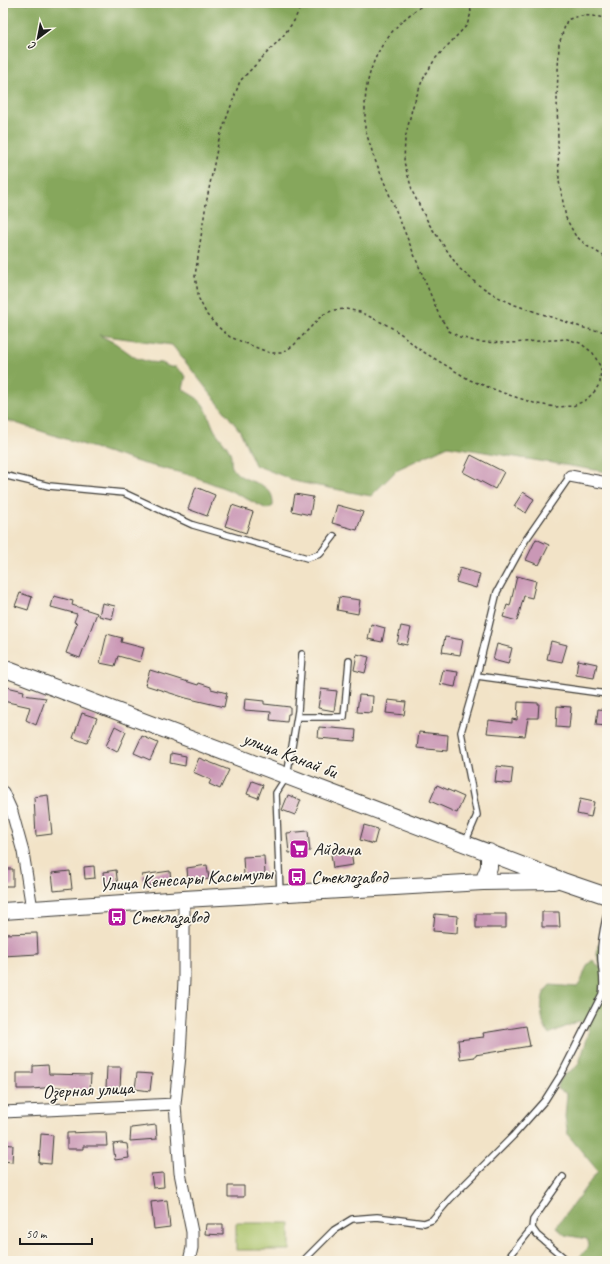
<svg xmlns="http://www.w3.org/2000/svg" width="610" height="1264" font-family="Caveat,sans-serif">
	<rect width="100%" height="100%" fill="#fbf7ec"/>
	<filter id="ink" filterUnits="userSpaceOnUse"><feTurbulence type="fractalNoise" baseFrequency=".025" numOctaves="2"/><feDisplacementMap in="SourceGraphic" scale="8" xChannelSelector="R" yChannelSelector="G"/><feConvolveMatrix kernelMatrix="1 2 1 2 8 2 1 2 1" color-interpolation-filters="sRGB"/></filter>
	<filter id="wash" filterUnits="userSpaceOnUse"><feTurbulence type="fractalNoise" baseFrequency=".012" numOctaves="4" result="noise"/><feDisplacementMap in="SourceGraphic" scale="16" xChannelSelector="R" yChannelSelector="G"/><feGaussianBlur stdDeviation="0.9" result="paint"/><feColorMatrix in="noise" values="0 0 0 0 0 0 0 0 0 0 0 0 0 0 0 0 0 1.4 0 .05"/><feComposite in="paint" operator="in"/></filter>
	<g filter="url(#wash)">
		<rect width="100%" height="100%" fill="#f2e3c7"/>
		<path fill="#a8c166" stroke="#626e41" d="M236,1223H290V1250H236Z"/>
		<path fill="#86a75b" stroke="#51623c" d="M3,3H321L320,7L332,3H607V472L448,446L398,469L371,496L298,482L255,465L240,431L172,345L99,335L115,343L136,358L149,362L162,363L170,367H176L186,376L183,389C188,394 196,396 200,401C208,409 210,422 215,431C220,438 226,444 230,452C232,457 230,465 233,469C245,486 275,479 273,506L267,509L229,490L190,475L141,463L3,419Z
			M598,944L607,950V1261H581L580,1256L587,1249L589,1244L587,1239L565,1235L556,1227L598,1171L568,1135L565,1117L567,1094L558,1089C558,1074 570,1074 577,1066C581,1060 586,1041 589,1033L588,1028L579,1021L549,1034C541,1024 540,1008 543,996C544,992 547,988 550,985L577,987C585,979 583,966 593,960L602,970L597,955Z"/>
		<g id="blocks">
			<path fill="#ca98b6" d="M471,455L504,472L495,489L463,472Z
				M196,487L215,495L207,516L188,509Z
				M523,492L534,499L526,513L514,506Z
				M295,494L313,497L310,515L292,511Z
				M232,505L253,512L246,533L225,526Z
				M337,505L363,512L357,530L332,523Z
				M536,539L549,545L539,565L526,560Z
				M460,568L480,574L476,588L456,582Z
				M517,576L536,581L532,598L524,596L517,621L503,617L507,605L510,606Z
				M20,593L32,597L28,610L15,606Z
				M54,596L73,601L72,605L97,613L80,658L66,653L77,623L74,622L77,614L51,607Z
				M339,597L360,600L358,614L337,610Z
				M102,603L115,606L112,619L99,616Z
				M371,624L385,628L382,642L368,639Z
				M401,626L411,628L407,645L397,643Z
				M107,634L122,638L121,642L144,648L140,662L118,656L115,666L100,663Z
				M445,637L463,640L460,655L442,652Z
				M551,641L567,645L562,662L547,659Z
				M497,644L512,648L508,664L493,660Z
				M357,654L369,657L365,673L354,670Z
				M578,660L597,664L594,678L576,675Z
				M150,670L198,685L199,683L211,687V689L227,693L224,707L186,698L145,685Z
				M443,670L458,672L455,687L440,684Z
				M7,687L24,691L23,695L46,698L36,725L26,720L30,707L3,701Z
				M321,689L337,691L334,711L318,708Z
				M359,695L373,696L372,713L357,712Z
				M245,699L264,701V704L290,707V714H288L287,722L270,720L271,712L244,710Z
				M388,700L406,702L404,715L386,713Z
				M518,702L539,703L538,718H528L525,736L487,733L489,720L512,723V719L517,720Z
				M557,706L571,707L569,728L556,727Z
				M598,709L607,710V726L596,725Z
				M82,713L97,718L87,743L73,738Z
				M115,726L126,732L117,752L106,746Z
				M319,727L356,730L355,741L318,738Z
				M419,732L448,735L447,751L417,748Z
				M142,736L158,743L150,760L134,753Z
				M171,753L186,756L185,766L170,763Z
				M199,758L229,770L220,789L209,784L211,780L193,772Z
				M497,766L513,768L511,784L495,782Z
				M252,781L263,785L258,798L247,794Z
				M437,785L464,797L457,813L430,801Z
				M48,795L52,834L36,836L34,797Z
				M288,795L301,800L295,815L282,810Z
				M580,799L594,802L591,817L577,814Z
				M364,825L378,829L374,844L360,840Z
				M308,831L310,851L289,853L287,833Z
				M351,852L353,865L333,868L331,854Z
				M264,856L265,874L244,875L243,857Z
				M207,865L209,879L188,882L187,868Z
				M94,866L95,878L85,879L84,867Z
				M3,869H13V886H3Z
				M116,870L118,886L105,887L103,872Z
				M70,871L72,889L54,891L52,873Z
				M170,871L171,882L144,886L142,875Z
				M542,912H559L560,927H542Z
				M435,914L458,916L457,933L433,931Z
				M476,914H506V928H476Z
				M37,933L38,954L3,956V934Z
				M526,1026L530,1046L475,1055V1057L460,1059L458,1040L484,1037L483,1033Z
				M48,1065L49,1074L91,1075L90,1091L68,1090V1088L56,1087L32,1089H17V1073H33V1066Z
				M107,1067H121L120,1089L106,1088Z
				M137,1073L152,1074L150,1091L135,1089Z
				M156,1125L157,1139L130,1141L131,1128Z
				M94,1132H106L107,1146H83V1149H67V1133Z
				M41,1134L53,1135L51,1164L39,1163Z
				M121,1143L127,1144L129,1158L115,1160L113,1144Z
				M3,1144L13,1145L12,1162L3,1161Z
				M163,1173L164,1187L153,1188L151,1174Z
				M228,1186H244V1197H228Z
				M167,1200L170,1227L154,1229L151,1202Z
				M206,1224H223V1235L205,1234Z"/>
		</g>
	</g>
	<g filter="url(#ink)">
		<use href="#blocks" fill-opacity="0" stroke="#3c3a36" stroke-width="1"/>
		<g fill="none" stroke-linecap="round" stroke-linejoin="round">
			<defs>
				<path id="service" d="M3,475L49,486L124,493L193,525L307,558L320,554L334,536
					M477,676L607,694
					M297,717H344L349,661
					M465,843L477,815L461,732L474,687L497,592L525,541L570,476
					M280,893L276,793L287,776L298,711L302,654
					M563,1177L533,1220L532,1228L537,1235L568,1261
					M303,1261L334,1230L352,1219L377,1217L424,1223L432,1220L450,1199L513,1136L545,1100L562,1073L602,994C605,980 601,970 601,956C600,942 604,927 607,913
					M506,1261L532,1228"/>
				<path id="minor" d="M570,476L607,483
					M3,792L12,812L23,852L32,909
					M184,899V980L180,1056L175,1104L180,1173L192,1232V1248L189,1261
					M3,1112L175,1104"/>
				<path id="secondary" d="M3,668L563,881L607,896
					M483,882L489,867V852
					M3,911L184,899L483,882L554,881"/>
			</defs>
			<use href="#service" stroke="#3c3a36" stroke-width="8"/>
			<use href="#minor" stroke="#3c3a36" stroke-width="13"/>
			<use href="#secondary" stroke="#3c3a36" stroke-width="18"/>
			<path stroke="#3c3a36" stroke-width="1.5" stroke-dasharray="3 3" stroke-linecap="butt" d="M302,3L294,21L283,36L240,81L219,139L206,204L195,276L199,299L207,315L217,326L230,337L270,353H282L294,345L322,315L334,310L346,309L360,312L389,326L404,336L417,348L470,380L506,394L537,404L556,407L573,406L586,400L595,391L600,383L601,368L593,353L580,343L567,339L510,343L478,342L460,337L449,331L439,315L373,155C371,146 367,137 365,128C365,122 365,115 365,109C365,63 387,26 427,3
				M470,3L471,13L467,25L435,59L422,81L412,109L405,139L404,162L413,193L429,224L459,268L477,284L498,297L515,305L587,329L607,332
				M607,19C594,15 580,14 567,20L559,44L557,98L559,181L566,218L575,235L587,246L607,258"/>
			<use href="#service" stroke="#fff" stroke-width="5.5"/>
			<use href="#minor" stroke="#fff" stroke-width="11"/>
			<use href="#secondary" stroke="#fff" stroke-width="16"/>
		</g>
	</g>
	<defs>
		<symbol id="supermarket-square" viewBox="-11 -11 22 22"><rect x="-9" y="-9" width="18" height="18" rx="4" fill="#b5179e" stroke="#fbf7ec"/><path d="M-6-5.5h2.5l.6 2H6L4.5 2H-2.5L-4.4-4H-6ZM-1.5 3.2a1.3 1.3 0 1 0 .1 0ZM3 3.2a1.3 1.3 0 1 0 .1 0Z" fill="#fff"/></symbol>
		<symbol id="bus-square" viewBox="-11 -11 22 22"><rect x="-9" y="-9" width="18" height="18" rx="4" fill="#b5179e" stroke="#fbf7ec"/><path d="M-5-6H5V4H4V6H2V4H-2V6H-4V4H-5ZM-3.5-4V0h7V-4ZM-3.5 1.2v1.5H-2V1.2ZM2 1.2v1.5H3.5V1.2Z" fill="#fff"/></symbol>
	</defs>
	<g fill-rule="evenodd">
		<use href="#supermarket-square" x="288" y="838" width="22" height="22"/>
		<use href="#bus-square" x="286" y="866" width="22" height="22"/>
		<use href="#bus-square" x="106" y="906" width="22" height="22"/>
	</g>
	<g text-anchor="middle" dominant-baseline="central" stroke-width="3.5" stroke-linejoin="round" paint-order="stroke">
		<g font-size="19" fill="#1c1c1c" stroke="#fbf7ec">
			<text transform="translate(290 755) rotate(21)">улица Канай би</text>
			<text transform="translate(186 879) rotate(-4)">Улица Кенесары Касымулы</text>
			<text transform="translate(88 1090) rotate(-3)">Озерная улица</text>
		</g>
		<g font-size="19" fill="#1c1c1c" stroke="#fbf7ec" text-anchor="start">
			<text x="313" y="849">Айдана</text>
			<text x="311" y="877">Стеклозавод</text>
			<text x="131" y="917">Стеклазавод</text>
		</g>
	</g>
	<rect width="610" height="1264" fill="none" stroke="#fbf7ec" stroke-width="16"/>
	<g transform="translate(38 38) rotate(212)" stroke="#fbf7ec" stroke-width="3" paint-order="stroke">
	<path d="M0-3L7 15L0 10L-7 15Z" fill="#1c1c1c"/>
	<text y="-6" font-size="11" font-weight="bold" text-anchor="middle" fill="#1c1c1c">С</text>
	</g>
	<path d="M20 1238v6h72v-6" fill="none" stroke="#1c1c1c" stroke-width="2"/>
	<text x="26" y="1238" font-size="12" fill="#1c1c1c" stroke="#fbf7ec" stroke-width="3" paint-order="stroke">50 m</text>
</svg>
